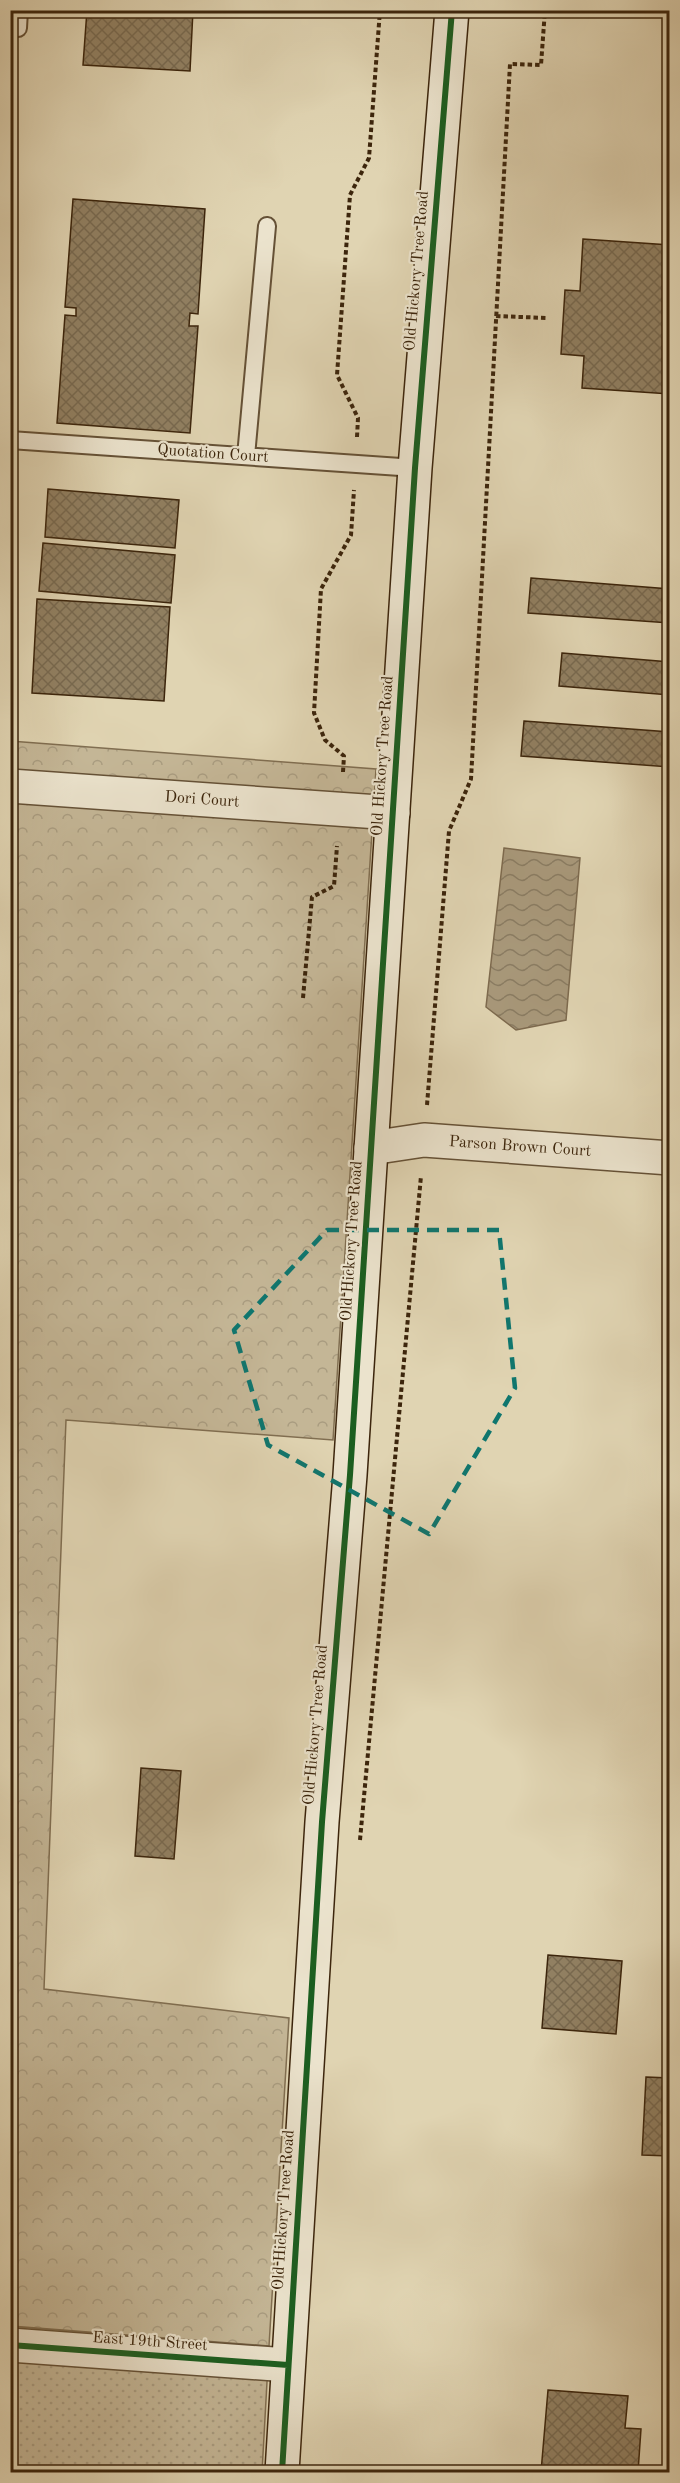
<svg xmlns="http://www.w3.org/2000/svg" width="680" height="2483" font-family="'Old Standard TT',serif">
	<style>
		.green { fill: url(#green-dots); stroke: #806e51; stroke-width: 1.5 }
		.forest { fill: url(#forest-crowns); stroke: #806e51; stroke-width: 1.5 }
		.water { fill: url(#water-waves); stroke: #7d6a4e; stroke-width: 1.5 }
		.building { fill: url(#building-cross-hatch); stroke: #3c250c; stroke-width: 1.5 }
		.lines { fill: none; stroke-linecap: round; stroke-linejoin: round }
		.lane-casing { stroke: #655136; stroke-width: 20 }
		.street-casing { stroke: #655136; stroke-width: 36 }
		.secondary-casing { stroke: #3c250c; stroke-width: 36 }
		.path { stroke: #3c250c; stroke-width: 4; stroke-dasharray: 4.5 3; stroke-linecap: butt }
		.lane { stroke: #ebe3cd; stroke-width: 16 }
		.street { stroke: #ebe3cd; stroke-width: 33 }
		.secondary { stroke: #ebe3cd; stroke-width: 33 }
		.cycleway-casing { stroke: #ebe3cd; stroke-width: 10 }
		.cycleway { stroke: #1b5e20; stroke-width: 6 }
		.marked { fill: none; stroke: #0f766e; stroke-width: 4.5; stroke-dasharray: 12 8; stroke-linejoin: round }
		.labels { text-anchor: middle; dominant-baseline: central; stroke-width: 4.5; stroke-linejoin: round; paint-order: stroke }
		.street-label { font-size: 16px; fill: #3c250c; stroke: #ebe3cd }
	</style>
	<defs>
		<pattern id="green-dots" width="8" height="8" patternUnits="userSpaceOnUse" patternTransform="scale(1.5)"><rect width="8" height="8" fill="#c4b696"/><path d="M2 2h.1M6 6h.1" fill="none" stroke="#a99c80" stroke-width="1.8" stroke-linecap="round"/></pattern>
		<pattern id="forest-crowns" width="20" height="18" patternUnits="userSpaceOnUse" patternTransform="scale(1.5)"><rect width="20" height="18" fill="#c4b696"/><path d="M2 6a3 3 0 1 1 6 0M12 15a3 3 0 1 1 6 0" fill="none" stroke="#a99c80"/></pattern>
		<pattern id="water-waves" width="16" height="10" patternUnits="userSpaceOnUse" patternTransform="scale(1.5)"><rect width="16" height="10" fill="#a8987a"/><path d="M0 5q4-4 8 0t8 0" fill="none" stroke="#8a7c62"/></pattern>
		<pattern id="building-cross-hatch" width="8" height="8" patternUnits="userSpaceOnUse" patternTransform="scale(1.5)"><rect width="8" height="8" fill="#918062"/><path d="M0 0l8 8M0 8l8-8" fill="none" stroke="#78694f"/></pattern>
	</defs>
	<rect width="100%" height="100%" fill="#e0d4b2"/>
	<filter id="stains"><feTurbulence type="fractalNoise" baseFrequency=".00333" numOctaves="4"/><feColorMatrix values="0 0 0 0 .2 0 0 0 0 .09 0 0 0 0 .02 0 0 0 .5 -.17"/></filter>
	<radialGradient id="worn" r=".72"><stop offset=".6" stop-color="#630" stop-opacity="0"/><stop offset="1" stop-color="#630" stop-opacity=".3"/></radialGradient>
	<!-- green -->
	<path class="green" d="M10 2326 269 2346 262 2472H11Z"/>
	<!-- forest -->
	<path class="forest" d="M10 741 376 769 333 1440 66 1420 44 1989 289 2018 269 2346 11 2326Z"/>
	<!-- water -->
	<path class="water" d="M504 848 580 858 566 1020 516 1030 486 1007Z"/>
	<!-- building -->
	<path class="building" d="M87 10H193L190 71 83 65Z
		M73 199 205 209 198 314 190 313 189 326H198L190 433 57 423 65 315 76 316V308L65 307Z
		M583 239 670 245V394L582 388 584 356 561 354 565 290 580 291Z
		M48 489 179 500 175 548 45 537Z
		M43 543 175 555 171 603 39 591Z
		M531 578 670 589V623L528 613Z
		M37 599 170 607 164 701 32 693Z
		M562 653 670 662V695L559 686Z
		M524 721 670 732V767L521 756Z
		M141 1768 181 1771 174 1859 135 1856Z
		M548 1955 622 1961 616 2034 542 2028Z
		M646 2077 670 2078V2156L642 2155Z
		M548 2390 628 2396 625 2428 641 2429 638 2472H541Z"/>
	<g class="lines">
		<!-- lane casing -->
		<g class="lane-casing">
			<path id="lane" d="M18 28 19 10
				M10 440 415 468
				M246 456 267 226"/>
		</g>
		<!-- street casing -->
		<g class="street-casing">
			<path id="street" d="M10 786 393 813
				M371 1148 424 1140 670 1158
				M10 2345 288 2365"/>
		</g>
		<!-- secondary casing -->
		<g class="secondary-casing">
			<path id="secondary" d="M282 2472 322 1822 350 1475 415 468 452 10"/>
		</g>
		<!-- path -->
		<path class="path" d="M496 316 547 318
			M357 437 358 418 337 375 350 195 369 158 380 10
			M343 772 344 756 325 740 314 713 321 589 351 535 354 490
			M303 998 312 897 334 886 337 846
			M427 1105 449 831 471 779 510 64 541 65 545 10
			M360 1840 421 1176"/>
		<!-- lane -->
		<use href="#lane" class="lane"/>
		<!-- street -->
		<use href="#street" class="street"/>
		<!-- secondary -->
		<use href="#secondary" class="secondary"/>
		<!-- cycleway casing -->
		<g class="cycleway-casing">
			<path id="cycleway" d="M10 2345 288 2365
				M282 2472 322 1822 350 1475 415 468 452 10"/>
		</g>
		<!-- cycleway -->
		<use href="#cycleway" class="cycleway"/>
	</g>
	<!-- marked area -->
	<path class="marked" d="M327 1230H499L515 1388 429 1534 268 1445 234 1330Z"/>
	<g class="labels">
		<!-- street labels -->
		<g class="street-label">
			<text transform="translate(417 271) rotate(-85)">Old Hickory Tree Road</text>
			<text transform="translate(213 454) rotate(4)">Quotation Court</text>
			<text transform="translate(383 756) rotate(-86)">Old Hickory Tree Road</text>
			<text transform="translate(202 800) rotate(4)">Dori Court</text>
			<text transform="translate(520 1147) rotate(4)">Parson Brown Court</text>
			<text transform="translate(352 1241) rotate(-86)">Old Hickory Tree Road</text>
			<text transform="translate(316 1725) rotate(-85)">Old Hickory Tree Road</text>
			<text transform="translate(284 2210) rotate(-86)">Old Hickory Tree Road</text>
			<text transform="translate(150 2342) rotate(4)">East 19th Street</text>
		</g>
	</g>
	<!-- margin -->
	<rect width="680" height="2483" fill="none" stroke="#e0d4b2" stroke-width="36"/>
	<rect x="12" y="12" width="656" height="2459" fill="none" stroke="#3c250c" stroke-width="3"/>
	<rect x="18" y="18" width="644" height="2447" fill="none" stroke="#3c250c" stroke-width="1.5"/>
	<rect width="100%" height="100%" filter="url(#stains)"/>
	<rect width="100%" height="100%" fill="url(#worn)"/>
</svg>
